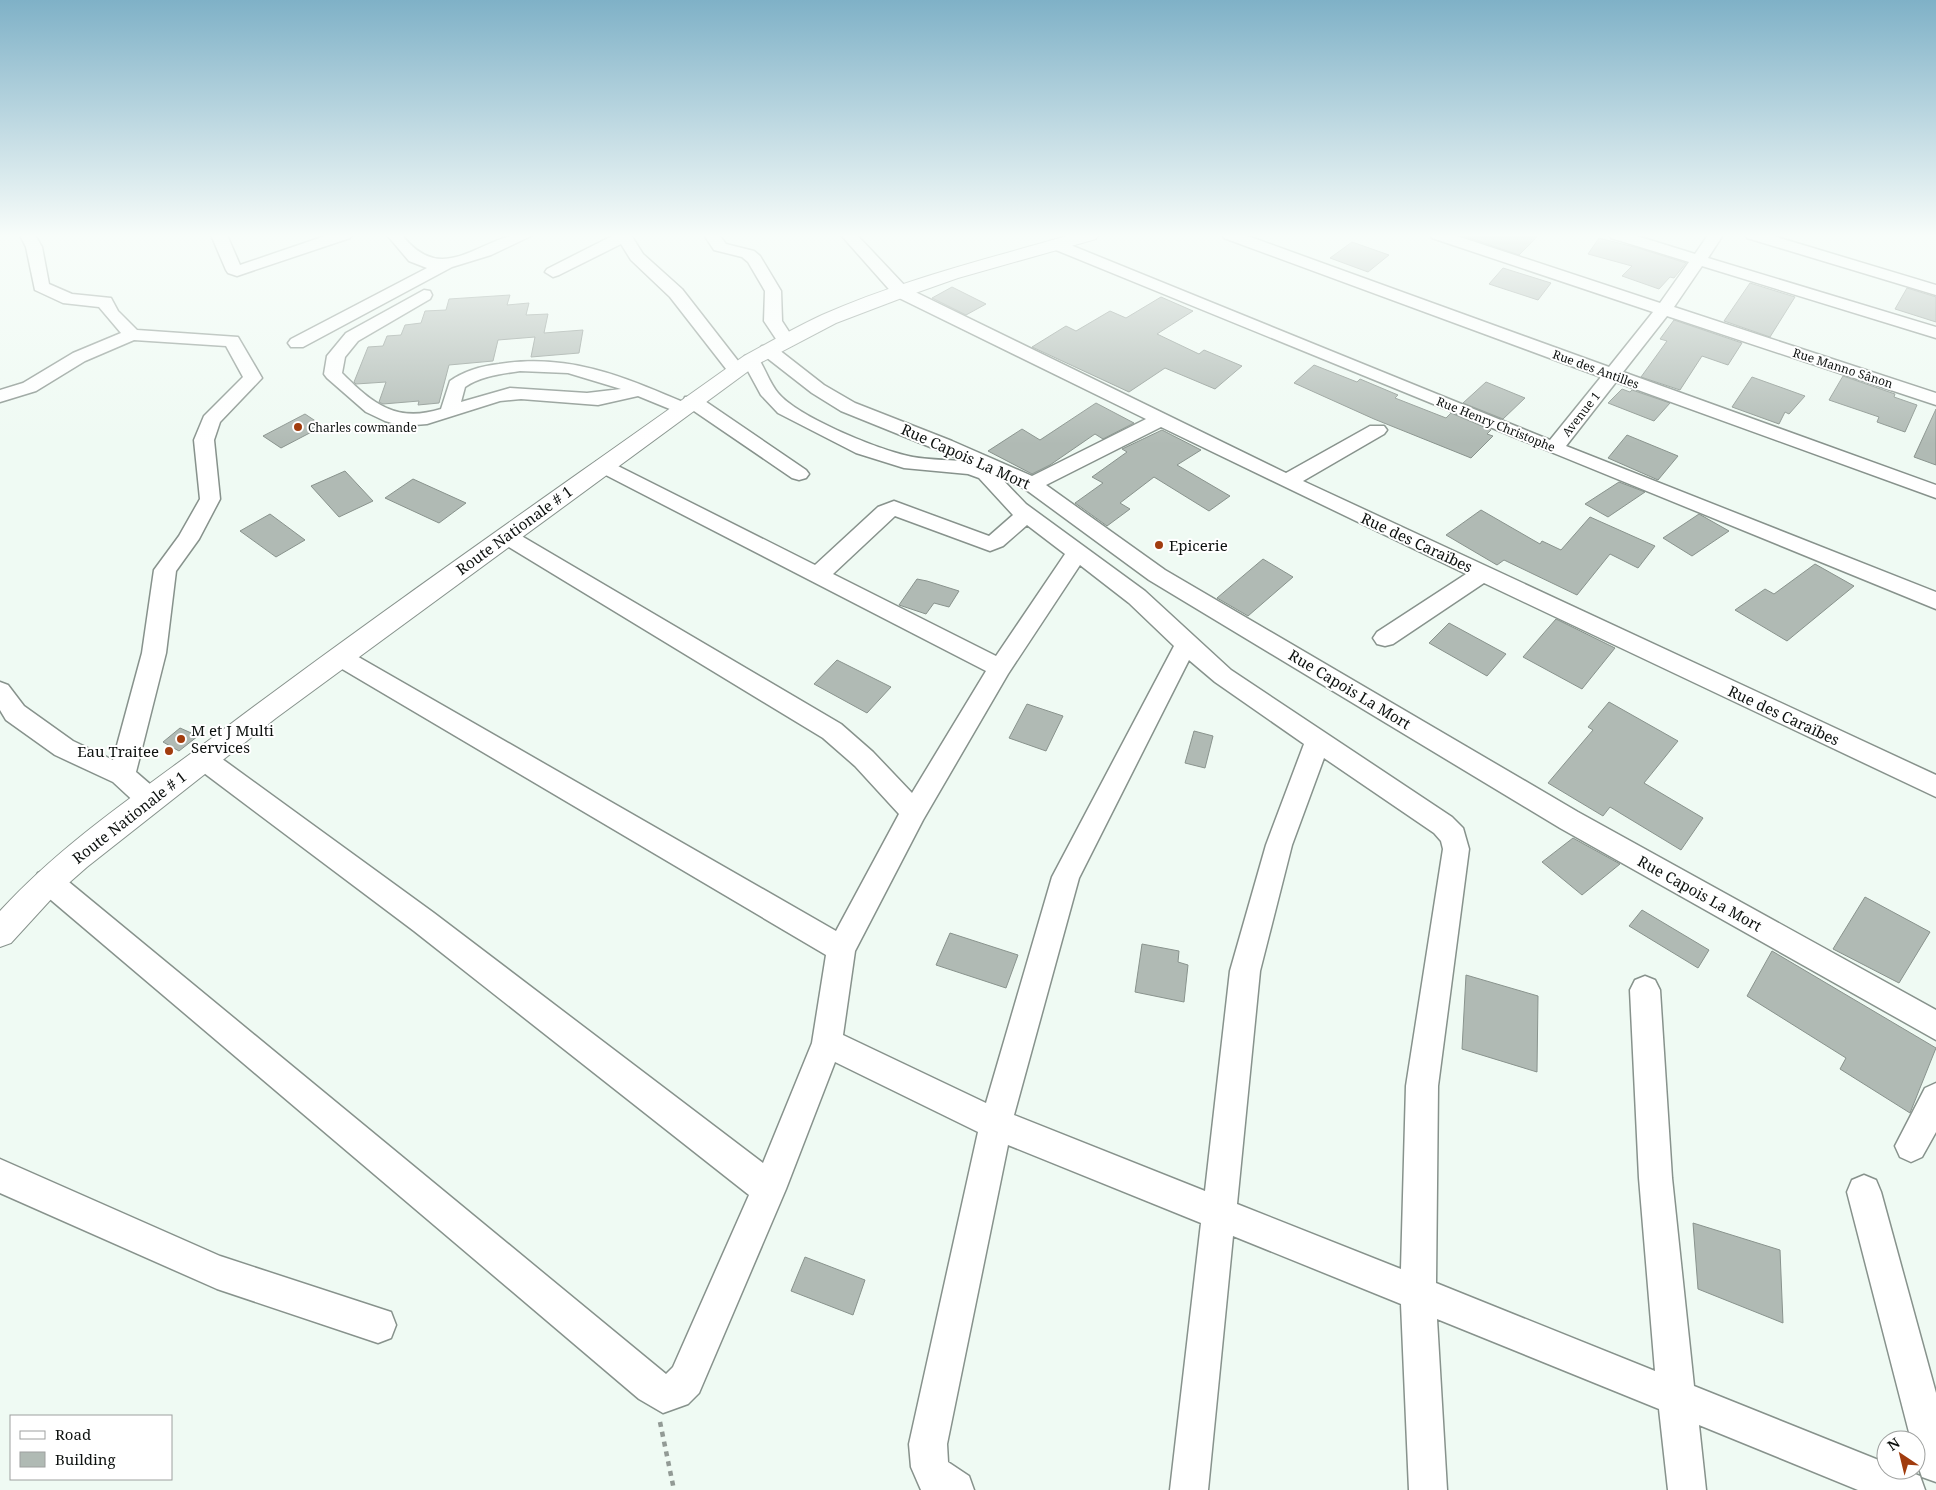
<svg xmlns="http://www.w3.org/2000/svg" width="1936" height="1490" font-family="'Noto Serif',serif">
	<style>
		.building { fill: #b0bab4; stroke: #89938d }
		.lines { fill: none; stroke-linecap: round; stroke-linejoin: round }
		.minor-casing { stroke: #87928c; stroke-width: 3 }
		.major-casing { stroke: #87928c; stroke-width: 2 }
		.path { stroke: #929a95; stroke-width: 4.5; stroke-dasharray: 5 5; stroke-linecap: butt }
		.minor { fill: #fff; fill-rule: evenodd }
		.major { fill: #fff; fill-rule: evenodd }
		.poi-dot { fill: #a13c0e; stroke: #fff; stroke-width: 2 }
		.labels { text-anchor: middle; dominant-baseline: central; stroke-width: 4; stroke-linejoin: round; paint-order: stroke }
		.far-street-label { font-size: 12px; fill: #0d110f; stroke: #fff }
		.far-poi-label { font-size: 12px; fill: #0d110f; stroke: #fff; text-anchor: start }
		.street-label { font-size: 15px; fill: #0d110f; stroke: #fff }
		.poi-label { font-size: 15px; fill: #0d110f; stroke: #fff; text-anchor: start }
	</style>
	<rect width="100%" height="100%" fill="#effaf3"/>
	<!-- building -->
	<path class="building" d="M1461 235H1539L1519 255Z
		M1599 238 1638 248 1686 263 1674 278 1670 277 1659 289 1622 276 1632 266 1588 254Z
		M1352 242 1389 255 1368 272 1330 258Z
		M1503 268 1551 283 1538 300 1489 284Z
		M1750 283 1795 297 1770 337 1724 321Z
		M952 287 986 304 966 315 932 298Z
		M1907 288 1936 297V322L1895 309Z
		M510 295 507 305 529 303 526 315 548 314 544 333 583 330 579 353 531 357 535 337 498 340 493 361 449 365 439 403 418 405 419 401 383 404 379 402 386 382 356 384 354 382 368 347 383 346 387 336 401 335 405 325 421 323 425 311 446 310 449 299Z
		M1161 297 1193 311 1157 334 1199 354 1204 350 1242 366 1215 389 1165 368 1129 392 1032 347 1066 326 1076 331 1110 311 1126 318Z
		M1674 320 1742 343 1728 365 1702 356 1680 390 1641 377 1667 341 1660 339Z
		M1314 365 1357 382 1360 379 1398 395 1395 398 1446 418 1451 413 1491 430 1487 434 1493 436 1471 458 1374 419 1294 383Z
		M1843 376 1895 394 1894 397 1917 405 1905 432 1877 422 1879 417 1829 400Z
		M1752 377 1805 396 1789 414 1785 412 1779 424 1732 407Z
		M1486 382 1525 398 1503 419 1463 403Z
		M1622 389 1630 392 1632 390 1670 403 1654 421 1608 403Z
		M1096 403 1134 423 1103 439 1095 434 1050 465 1032 474 988 451 1022 429 1040 440Z
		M1936 409V465L1914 457Z
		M305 414 323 426 281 448 263 436Z
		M1162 430 1201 450 1177 465 1230 496 1209 511 1154 477 1120 503 1130 509 1107 526 1075 503 1103 483 1092 477 1127 452 1122 449Z
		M1627 435 1678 456 1658 480 1608 458Z
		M345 471 373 501 339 517 311 486Z
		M413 479 466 503 439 523 385 498Z
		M1619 482 1645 492 1608 517 1585 504Z
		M1481 510 1540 544 1542 541 1561 550 1590 517 1655 546 1638 568 1610 554 1577 595 1504 560 1497 565 1446 535Z
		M270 514 305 540 276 557 240 531Z
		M1699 514 1729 531 1692 556 1663 538Z
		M1263 559 1293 577 1248 616 1217 598Z
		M1815 564 1854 586 1787 641 1735 610 1765 589 1774 594Z
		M917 579 927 581 959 591 949 607 934 603 926 614 899 605Z
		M1556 619 1615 648 1582 689 1523 657Z
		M1449 623 1506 654 1487 676 1429 643Z
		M837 660 891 687 867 713 814 684Z
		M1609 702 1678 741 1644 783 1703 818 1681 850 1610 807 1603 816 1548 783 1593 730 1588 727Z
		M1027 704 1063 716 1046 751 1009 738Z
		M180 728 198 736 179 751 163 742Z
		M1194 731 1213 736 1205 768 1185 763Z
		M1573 838 1620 864 1582 895 1542 862Z
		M1865 897 1930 932 1899 983 1833 949Z
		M1642 910 1709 950 1698 968 1629 926Z
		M950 933 1018 955 1006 988 936 965Z
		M1142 944 1179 951 1178 962 1188 965 1184 1002 1135 992Z
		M1772 951 1936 1048 1910 1113 1840 1069 1846 1058 1747 996Z
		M1466 975 1538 996 1537 1072 1462 1049Z
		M1693 1223 1780 1250 1783 1323 1698 1289Z
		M805 1257 865 1280 853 1315 791 1291Z"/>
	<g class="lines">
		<!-- minor casing -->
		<g class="minor-casing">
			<path id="minor" d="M20 235H35L42 247 49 284 72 294 111 298 118 311 137 330 238 337 262 378 220 422 214 440 220 499 199 539 176 571 166 653 136 772 158 791 162 799 158 807 149 810 140 807 113 782 55 755 6 720 0 710V682L8 685 24 706 73 741 113 760 142 653 154 570 179 536 200 499 194 440 204 416 243 377 226 346 134 340 85 361 36 391 0 402V390L23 383 73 353 121 333 99 307 63 303 35 290 26 247Z
				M211 235H227L240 265 328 235H352L350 238 237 276 228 273 226 270Z
				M387 235H402C438 281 468 249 510 236 517 234 526 235 533 235L491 255 452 267 303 347H291L288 343 291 339 427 268 409 261Z
				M614 235H631L643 254 682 289 742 366 745 370 742 374H730L670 297 631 260 621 244 559 275 553 277 545 272 547 269Z
				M704 235H719L726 244 754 251 760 256 781 291 782 321 795 341 792 345H780L764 321 765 291 748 262 742 257 714 250Z
				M841 235H857L907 288 1286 473 1370 426H1384L1387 430 1384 434 1303 481 1936 775V797L1484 583 1393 644 1385 646 1377 644 1373 638 1377 632 1466 574 1161 427 1046 485 1165 570 1578 812 1936 1010V1040L1560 828 1149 580 1025 489 1001 478 1026 504 1145 591 1231 670 1452 817 1463 828 1469 849 1438 1086 1436 1283 1655 1371 1639 1178 1630 990 1635 980 1645 976 1655 980 1660 990 1672 1178 1694 1386 1886 1463V1470H1905L1920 1476 1925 1490H1858L1699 1425 1706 1490H1668L1659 1409 1437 1319 1447 1490H1409L1401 1304 1233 1236 1208 1490H1170L1201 1223 1008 1145 947 1444 948 1462 969 1476 974 1490H921L911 1467 909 1444 978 1132 835 1062 786 1189 699 1393 688 1404 663 1413 639 1399 38 889 34 881 38 873 48 869 58 873 666 1374 673 1367 749 1195 414 931 196 767 192 760 196 753 205 750 214 753 434 913 763 1163 812 1043 826 955 332 663 328 657 332 651 340 648 348 651 836 931 899 814 855 766 823 738 499 541 495 536 499 531 506 529 513 531 841 724 873 752 912 793 986 671 596 470 593 466 596 462 603 460 610 462 815 565 878 507 894 501 989 536 1013 515 979 478 968 474 904 468 856 453 778 413 761 395 742 360 745 356H757C765 368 769 382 778 393 798 417 873 447 904 455 923 460 945 460 965 461L841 411 812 393 762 354 759 350 762 346H774L824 385 855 403 952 441 1032 476 1146 419 895 296ZM895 516 990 551 1003 546 1027 525 1065 554 996 656 833 574ZM1080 565 1129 603 1174 646 1052 877 986 1103 843 1035 855 951 923 820 1008 674ZM1189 660 1215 682 1304 744 1266 845 1230 971 1205 1191 1014 1115 1079 878ZM1324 758 1434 833 1441 841 1443 849 1406 1086 1401 1269 1237 1204 1260 971 1292 845Z
				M1222 235H1245L1609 367 1653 312 1432 238 1430 235H1454L1660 303 1689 262 1611 238 1609 235H1634L1695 254 1708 235H1723L1708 258 1936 327V338L1702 266 1674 307 1936 393V405L1667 316 1623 372 1936 485V498L1616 382 1566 446 1936 592V609L1051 248 1049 245 1057 240 1063 242 1550 440 1601 377 1224 238Z
				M1745 235H1770L1936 285V295L1747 238Z
				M424 290 430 291 432 295 430 299 358 341 345 357 342 373C373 404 396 423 441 409L450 381C464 371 482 366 499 364 568 353 622 376 683 402L685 397H699L806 470 809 474 806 478 799 480 792 478 691 409 689 412 682 414 638 396 598 405 521 399 500 401 427 424 402 426 385 421 366 412 327 378 324 374 327 356 346 333ZM520 371 568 373 621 389 587 393 510 388 461 402 465 387C481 376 501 374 520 371Z
				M1936 1083V1132L1922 1157 1911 1162 1900 1157 1895 1146 1925 1088Z
				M0 1159 220 1256 391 1312 396 1325 391 1338 378 1343 217 1289 0 1193Z
				M1864 1175 1876 1180 1881 1192 1936 1393V1482L1922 1477 1916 1460V1440H1911L1847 1192 1852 1180Z"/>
		</g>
		<!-- major casing -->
		<g class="major-casing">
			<path id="major" d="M1070 235H1098L1096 239 958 278 907 296 836 323 758 364 276 718 87 867 54 896 11 943 0 947V911C66 839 150 785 228 726 397 599 572 479 744 356 770 342 796 327 822 315 901 280 987 259 1070 235Z"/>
		</g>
		<!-- path -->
		<path class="path" d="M660 1422 674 1490"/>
		<!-- minor -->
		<use href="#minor" class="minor"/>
		<!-- major -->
		<use href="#major" class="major"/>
	</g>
	<!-- sky -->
	<linearGradient id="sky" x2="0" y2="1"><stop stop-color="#7fb1c7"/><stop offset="0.53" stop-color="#f8fdfa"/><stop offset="1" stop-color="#f8fdfa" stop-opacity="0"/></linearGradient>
	<rect width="1936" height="444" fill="url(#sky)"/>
	<!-- markers -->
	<g class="poi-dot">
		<circle cx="298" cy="427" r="5"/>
		<circle cx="1159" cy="545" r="5"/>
		<circle cx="181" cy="739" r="5"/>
		<circle cx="169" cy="751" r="5"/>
	</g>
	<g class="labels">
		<!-- far-street labels -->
		<g class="far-street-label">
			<text transform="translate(1843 368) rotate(18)">Rue Manno Sânon</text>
			<text transform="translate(1596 369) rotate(20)">Rue des Antilles</text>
			<text transform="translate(1581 414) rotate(-52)">Avenue 1</text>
			<text transform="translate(1496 424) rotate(22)">Rue Henry Christophe</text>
		</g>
		<!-- far-poi labels -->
		<g class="far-poi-label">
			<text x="308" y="427">Charles cowmande</text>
		</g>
		<!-- street labels -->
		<g class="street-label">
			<text transform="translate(966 456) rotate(24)">Rue Capois La Mort</text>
			<text transform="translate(514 530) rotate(-36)">Route Nationale # 1</text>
			<text transform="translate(1417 542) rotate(25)">Rue des Caraïbes</text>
			<text transform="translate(1350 689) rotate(31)">Rue Capois La Mort</text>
			<text transform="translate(1784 715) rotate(25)">Rue des Caraïbes</text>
			<text transform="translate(129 817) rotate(-38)">Route Nationale # 1</text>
			<text transform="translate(1700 893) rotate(29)">Rue Capois La Mort</text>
		</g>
		<!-- poi labels -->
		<g class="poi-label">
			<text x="1169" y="545">Epicerie</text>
			<text x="191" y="730">M et J Multi<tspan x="191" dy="17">Services</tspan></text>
			<text x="159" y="751" text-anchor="end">Eau Traitee</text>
		</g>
	</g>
	<!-- legend -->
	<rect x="10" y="1415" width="162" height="65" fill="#ffffff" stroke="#9ea09f"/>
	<rect x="20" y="1431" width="25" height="8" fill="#ffffff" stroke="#9ea09f"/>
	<text x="55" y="1440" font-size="15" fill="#0d110f">Road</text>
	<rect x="20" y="1452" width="25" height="15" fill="#b0bab4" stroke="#9ea09f"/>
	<text x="55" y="1465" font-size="15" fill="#0d110f">Building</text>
	<!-- north arrow -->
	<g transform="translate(1901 1455) rotate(325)"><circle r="24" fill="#ffffff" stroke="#9ea09f"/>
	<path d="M0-4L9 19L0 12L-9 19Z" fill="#a13c0e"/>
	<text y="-8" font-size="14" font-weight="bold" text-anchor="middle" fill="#0d110f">N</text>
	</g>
</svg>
